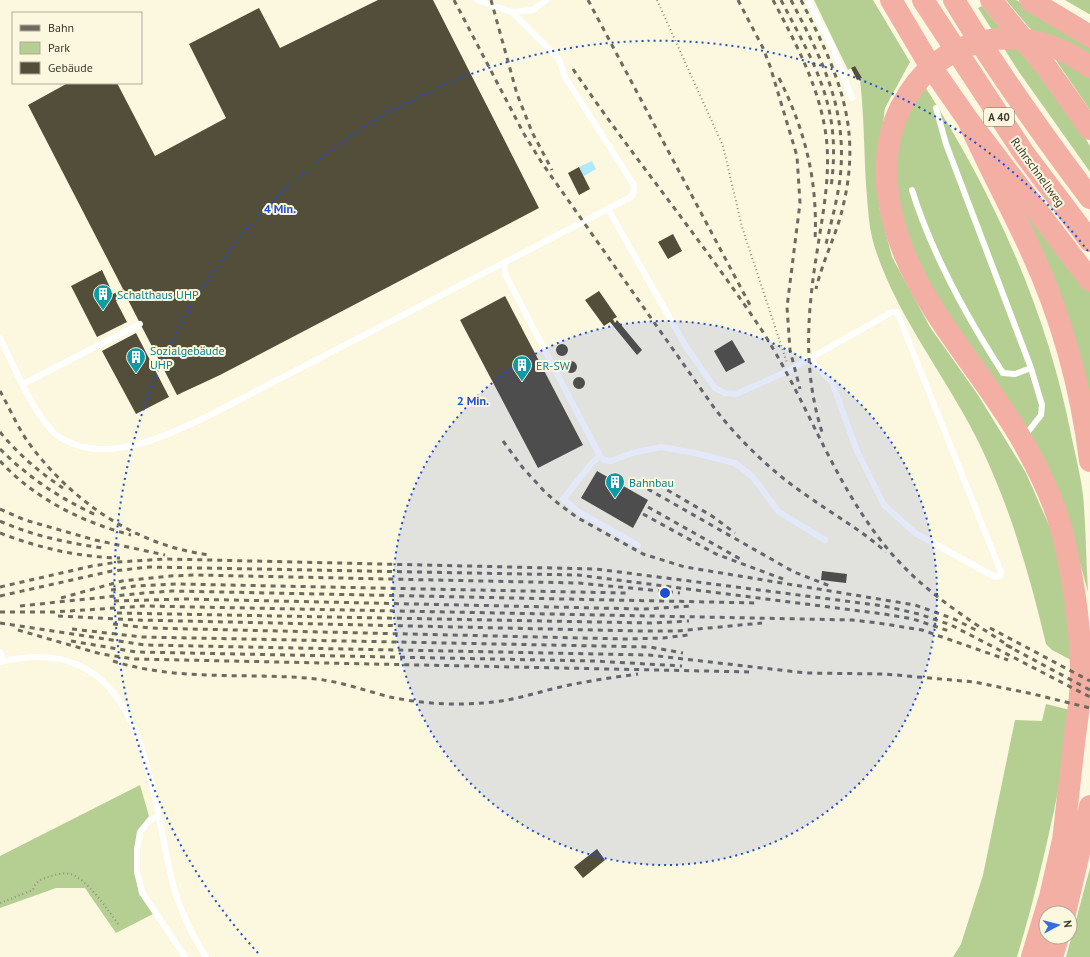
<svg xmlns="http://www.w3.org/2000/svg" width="1090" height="957" font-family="'PT Sans',sans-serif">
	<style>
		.green { fill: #b5cf92 }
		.water { fill: #b0e9fe }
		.building { fill: #524e3a }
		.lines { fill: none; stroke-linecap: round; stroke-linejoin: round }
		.path { stroke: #938f80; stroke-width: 2; stroke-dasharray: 1 3; stroke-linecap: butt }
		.service { stroke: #fff; stroke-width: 6 }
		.motorway { stroke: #f4afa5; stroke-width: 22 }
		.rail { stroke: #6d6a5e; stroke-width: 3; stroke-dasharray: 5 5; stroke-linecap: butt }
		.ring { fill: none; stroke: #1d4ed8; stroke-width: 2; stroke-dasharray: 2 4 }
		.labels { text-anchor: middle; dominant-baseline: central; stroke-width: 4; stroke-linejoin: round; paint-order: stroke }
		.shield { fill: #fcf7df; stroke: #767365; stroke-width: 1 }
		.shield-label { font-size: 11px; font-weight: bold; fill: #3c3a31 }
		.street-label { font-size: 12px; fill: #3c3a31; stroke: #fcf7df }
		.culture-label { font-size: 12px; fill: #0d838f; stroke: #fcf7df; text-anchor: start }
		.centre { fill: #1d4ed8; stroke: #fcf7df; stroke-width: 2 }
		.ring-label { font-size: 12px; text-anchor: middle; font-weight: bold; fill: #1d4ed8; stroke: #fcf7df; stroke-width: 4; stroke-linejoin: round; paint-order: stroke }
	</style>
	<rect width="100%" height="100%" fill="#fcf7df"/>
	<!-- green -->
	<path class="green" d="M814 0H873L910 62 885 108 877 169 879 206 892 257 930 327 978 395 1026 473 1052 532 1069 598 1073 661 1052 650 1046 644C1027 564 1004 485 963 413 932 358 893 306 874 245 868 225 868 205 866 185 864 150 864 114 860 79L862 78 855 66 848 70Z
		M1006 0H1016L1090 41V110L1053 56Z
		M1065 0H1090V14H1089Z
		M982 6 1054 93 1078 126 1090 146V172L1019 72 978 8Z
		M924 85C994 195 1047 310 1072 439 1076 458 1081 477 1083 495 1086 527 1086 560 1088 592L1063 502 933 294 907 244 896 202 895 161 906 114Z
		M1019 200 1090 291V411Z
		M1046 704 1070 710 1071 726C1056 804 1040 881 1017 957H953L961 944 983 875 1015 720 1042 721Z
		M140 785 149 816 138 831 135 872 139 894 153 914 116 933 85 888H56L0 908V856Z
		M1090 868V957H1066Z"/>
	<!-- water -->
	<path class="water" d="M592 161 596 169 584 176 579 167Z"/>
	<!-- building -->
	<path class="building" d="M378 0H433L539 208 220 375 177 395 126 296 116 301 127 322 97 337 71 286 102 270 113 294 123 289 28 105 68 83H117L155 156 226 118 189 44 259 8 280 48Z
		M855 66 862 78 857 80 851 68Z
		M579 167 590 189 579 195 568 173Z
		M673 234 682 251 668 259 658 242Z
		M599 291 617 317 613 319 615 323 617 320 642 350 637 355 610 322 604 326 585 300Z
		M505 296 583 445 538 468 460 320Z
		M136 333 169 397 136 414 102 351Z
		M732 340 745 362 726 372 714 351Z
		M556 350a6 6 0 1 1 12 0a6 6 0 1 1-12 0Z
		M565 367a6 6 0 1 1 12 0a6 6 0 1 1-12 0Z
		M573 383a6 6 0 1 1 12 0a6 6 0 1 1-12 0Z
		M597 471 648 500 633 528 581 498Z
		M822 571 847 574 846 583 821 580Z
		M597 849 605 860 583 878 574 867Z"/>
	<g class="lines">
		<!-- path -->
		<path class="path" d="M657 0 723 146 742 227 787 363
			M0 903 33 890C35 882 41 879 48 877 55 875 63 872 70 874 87 878 108 911 119 925"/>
		<!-- service -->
		<path class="service" d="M808 0 832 46 852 98
			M512 12 533 10 546 0
			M936 108 946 144 1031 368
			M912 190C932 254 966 316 1003 373L1015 374 1031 368 1042 405 1041 415 1024 437
			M608 209 685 345 715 388 725 393 736 394 786 372 892 312H897L1001 572 1000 576 995 577 915 533 884 505 857 451 832 382 808 358
			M505 262V274L600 456 604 460 611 461 632 453 661 447 695 453 735 463 752 476 779 512 825 540
			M0 338C16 370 30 407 54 433 58 437 63 439 67 441 111 464 173 433 212 414L629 198 633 195 634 185 565 77 559 59 512 12 477 0
			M23 384 140 324
			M600 456 592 463 563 499 579 512 638 545
			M0 652 3 661
			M0 662C147 626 149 792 174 888 181 913 193 936 206 957
			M159 816 149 821 140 832 137 849V872L142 892 185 957"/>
		<!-- motorway -->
		<path class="motorway" d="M891 0 929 64 968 120 1090 280
			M923 0 1023 152 1090 241
			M954 0C995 69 1042 134 1090 198
			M991 0 1047 68 1090 129
			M1030 0 1090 36
			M968 120C986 161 1007 200 1026 240 1059 309 1081 386 1090 461
			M1063 841C1067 806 1071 770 1075 735 1078 715 1081 695 1081 675 1081 629 1074 583 1064 539 1056 505 1040 472 1023 442 975 357 896 287 887 185 885 157 888 132 901 107 918 74 944 51 980 42 1020 32 1058 44 1090 67
			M1065 913 1090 806
			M1032 957 1050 897 1066 827
			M1052 957 1058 937"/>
		<!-- rail -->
		<path class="rail" d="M454 0 524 134 542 163 715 409C740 441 772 472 806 495 834 515 860 529 886 552
			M491 0 517 94 532 132 552 170
			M588 0 750 305
			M738 0 763 48 770 66 797 156 800 203 787 307 790 350 800 389
			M773 0C795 42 817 82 825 129 832 170 823 212 817 252 807 314 803 372 822 432
			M781 0C816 67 842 108 831 187
			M791 0C822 60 848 108 840 179 837 201 831 223 826 244
			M801 0C836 69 862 123 844 202 838 232 823 259 816 289
			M573 69C632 156 700 238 759 326 810 403 837 498 903 566 934 598 975 624 1012 648
			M779 78C805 130 818 181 815 240
			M0 391C9 407 17 426 28 442 71 501 136 546 210 555
			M0 432C18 454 39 472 63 488
			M503 441 523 468 545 492 560 505 578 518 643 554 685 567 915 605 954 619 978 631
			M0 449C28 477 59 498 96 515
			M0 461C35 499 82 522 131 535
			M650 480 712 516 735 533
			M639 484 794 572 830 586
			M648 507 742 560
			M0 509 25 520 95 540 165 555
			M643 514 716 554 783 579
			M0 521C33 536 68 543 103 548
			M0 533C39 548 78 557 120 558
			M0 587 92 566 118 562 166 559 596 569 884 606 919 614 951 625 1090 697
			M111 590 135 586 177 584 626 593
			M0 596 112 571 150 567 578 575 884 614 913 619 952 632
			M61 598 122 581 170 576 196 575 579 583 680 593
			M114 601 185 599 644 609 693 606
			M20 606 144 593 172 591 759 603
			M0 612H54L145 606 853 620 878 623 922 630 1008 660
			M117 613 651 623 689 621
			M58 616 137 620 640 631H677L762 623
			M0 623 145 645 649 655 806 673 885 674 974 682 1033 694 1090 708
			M113 624 149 628 625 639 663 638 688 635
			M990 628 1090 681
			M72 629 142 637 650 647 683 653
			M18 630 101 654 135 659 752 672
			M71 641 136 652 594 661 682 666
			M1006 645 1090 690
			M113 661C179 682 249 672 317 679 342 682 366 691 390 697 423 704 459 706 493 702 513 700 532 694 552 689 580 682 609 678 638 674"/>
	</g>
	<!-- distance rings -->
	<circle cx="665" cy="593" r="272" fill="#1d4ed8" fill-opacity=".12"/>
	<g class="ring">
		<circle cx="665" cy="593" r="272"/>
		<path d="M258 953A544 544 0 1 1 1088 251"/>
	</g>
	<!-- icons -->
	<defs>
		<g id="building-pin" transform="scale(1)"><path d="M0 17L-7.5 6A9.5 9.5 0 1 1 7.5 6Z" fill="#0f9aa8" stroke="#fcf7df"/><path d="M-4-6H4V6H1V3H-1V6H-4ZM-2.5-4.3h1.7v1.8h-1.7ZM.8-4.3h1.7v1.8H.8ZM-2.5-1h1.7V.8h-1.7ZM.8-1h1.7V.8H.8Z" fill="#fff"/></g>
	</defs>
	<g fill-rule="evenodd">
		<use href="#building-pin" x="103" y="294"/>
		<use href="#building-pin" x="136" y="357"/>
		<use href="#building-pin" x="522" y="365"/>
		<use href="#building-pin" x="615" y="482"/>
	</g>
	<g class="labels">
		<!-- shield labels -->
		<rect class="shield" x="984" y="108" width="30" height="18" rx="3"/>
		<g class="shield-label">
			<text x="999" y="117">A 40</text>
		</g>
		<!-- street labels -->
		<g class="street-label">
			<text transform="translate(1038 172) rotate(54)">Ruhrschnellweg</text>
		</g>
		<!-- culture labels -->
		<g class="culture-label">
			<text x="117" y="294">Schalthaus UHP</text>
			<text x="150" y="350">Sozialgebäude<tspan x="150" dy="14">UHP</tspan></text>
			<text x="536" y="365">ER-SW</text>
			<text x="629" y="482">Bahnbau</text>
		</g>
	</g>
	<circle cx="665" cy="593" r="6" class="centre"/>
	<g class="ring-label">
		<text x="280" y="213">4 Min.</text>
		<text x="473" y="405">2 Min.</text>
	</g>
	<!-- legend -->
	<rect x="12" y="12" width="130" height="72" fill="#fcf7df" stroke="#afab99"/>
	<rect x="20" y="25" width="20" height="6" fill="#6d6a5e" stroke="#afab99"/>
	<text x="48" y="32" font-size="12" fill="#3c3a31">Bahn</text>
	<rect x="20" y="42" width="20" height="12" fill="#b5cf92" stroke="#afab99"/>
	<text x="48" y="52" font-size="12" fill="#3c3a31">Park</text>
	<rect x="20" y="62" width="20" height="12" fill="#524e3a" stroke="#afab99"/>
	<text x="48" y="72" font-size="12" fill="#3c3a31">Gebäude</text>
	<!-- north arrow -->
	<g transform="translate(1058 925) rotate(83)"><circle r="19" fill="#fcf7df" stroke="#afab99"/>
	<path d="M0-3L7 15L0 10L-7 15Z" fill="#366ddc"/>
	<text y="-6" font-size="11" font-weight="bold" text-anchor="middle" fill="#3c3a31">N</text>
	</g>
</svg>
